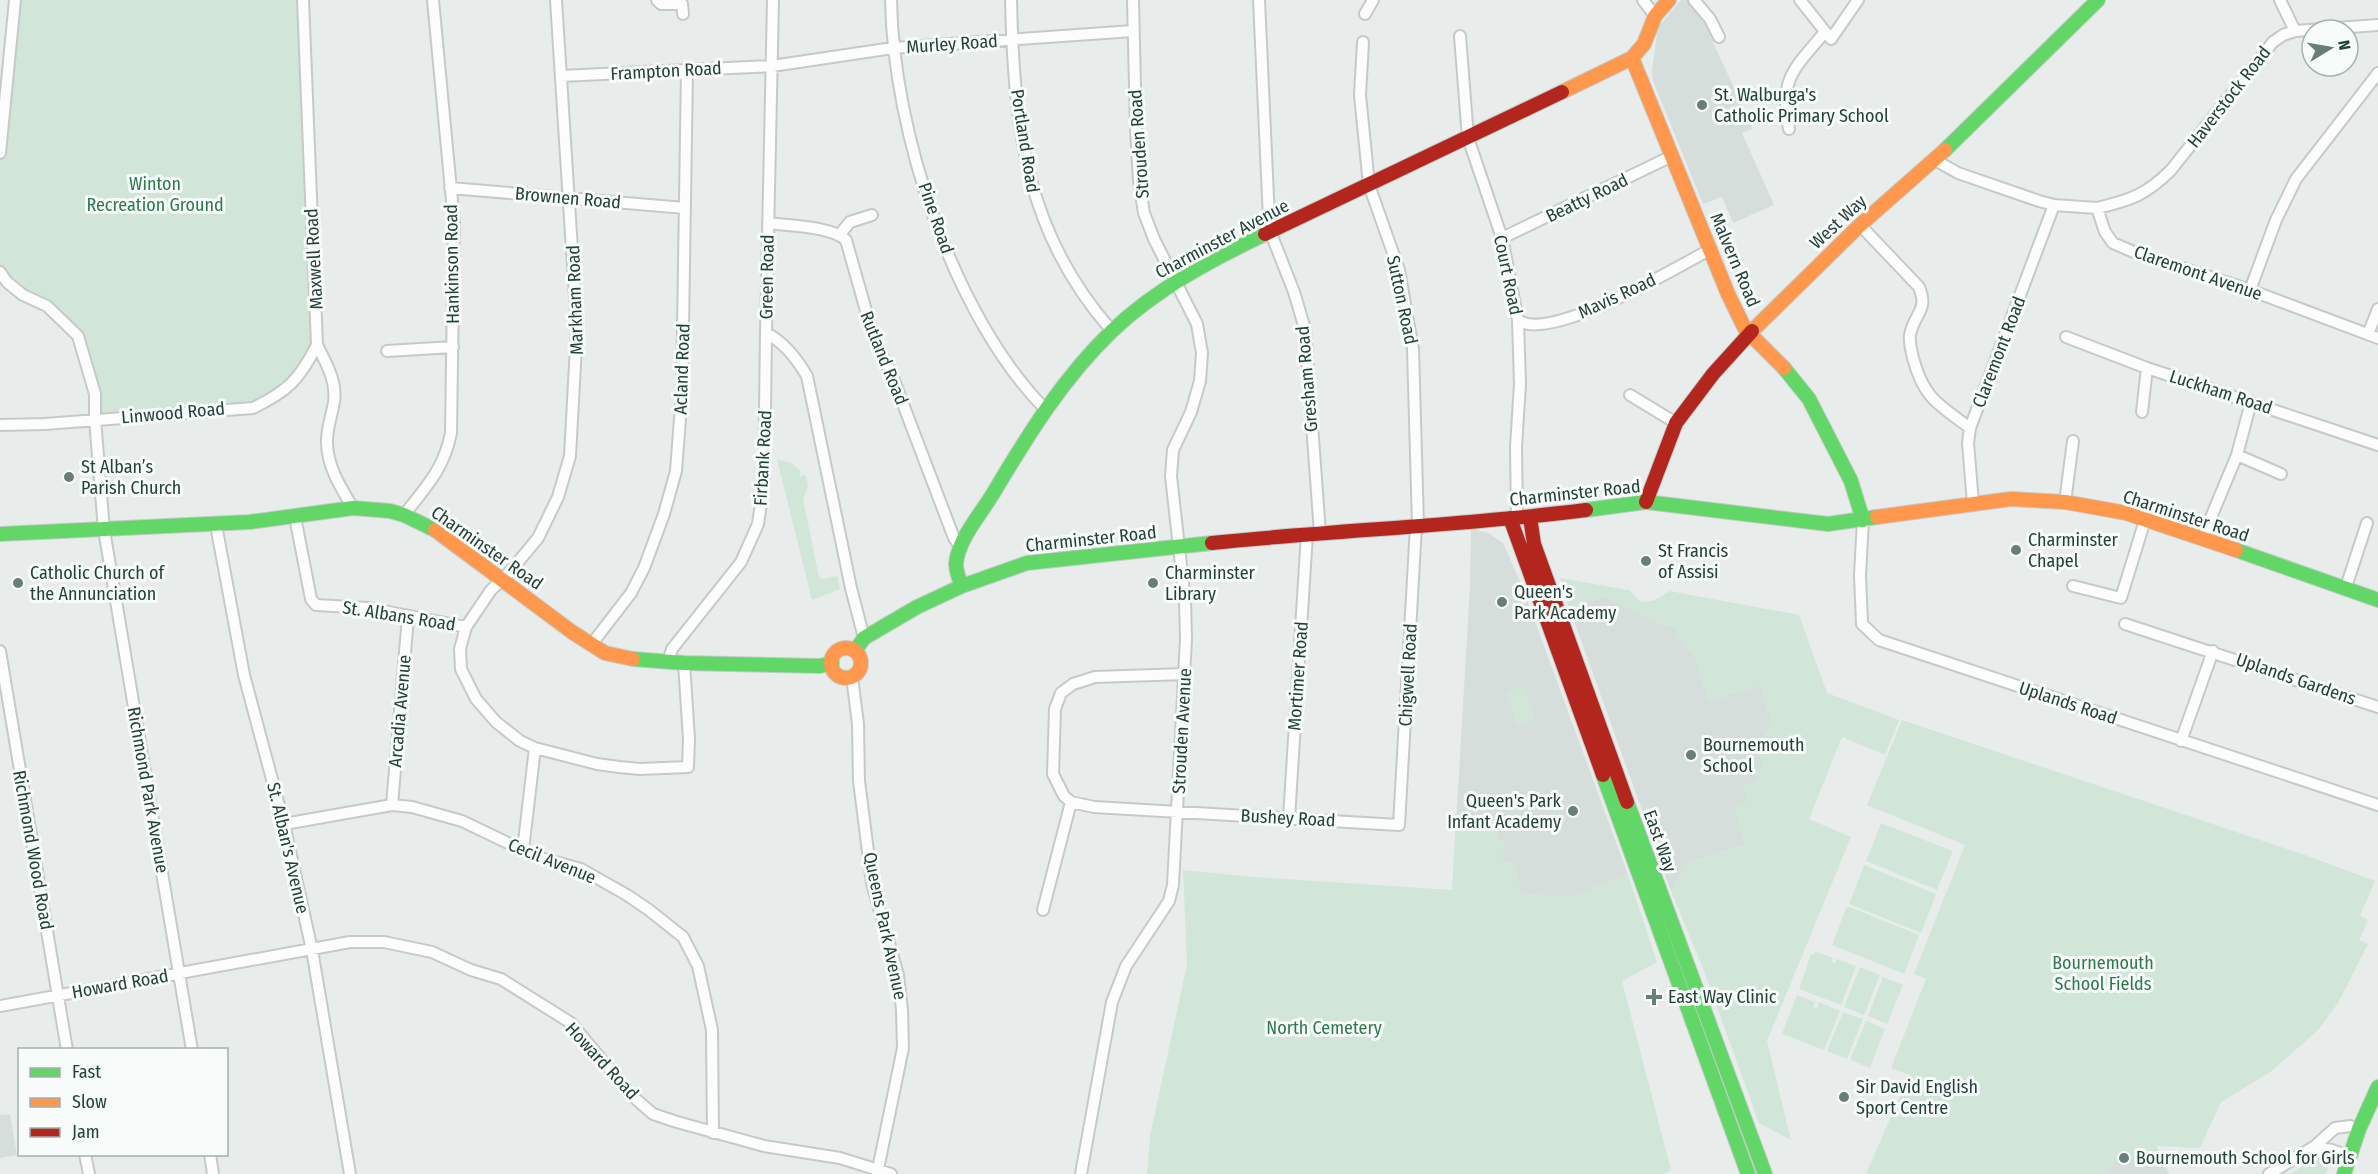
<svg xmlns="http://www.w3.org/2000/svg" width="2378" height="1174" font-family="'Fira Sans Condensed',sans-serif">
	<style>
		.built { fill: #d6dedb }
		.green { fill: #d1e6d8 }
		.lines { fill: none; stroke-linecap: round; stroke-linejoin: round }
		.street-casing { stroke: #c5cac8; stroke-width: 14 }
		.fast-casing { stroke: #c3cbc8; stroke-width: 16 }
		.slow-casing { stroke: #c3cbc8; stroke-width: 16 }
		.jam-casing { stroke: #c3cbc8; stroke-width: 16 }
		.street { stroke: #fcfcfc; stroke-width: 10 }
		.fast { stroke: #63d668; stroke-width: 14 }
		.slow { stroke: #ff974d; stroke-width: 14 }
		.jam { stroke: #b3261e; stroke-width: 14 }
		.poi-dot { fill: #697e78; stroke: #f7fbf9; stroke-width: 2 }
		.labels { text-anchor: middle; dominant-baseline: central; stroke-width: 6; stroke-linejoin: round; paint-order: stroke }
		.street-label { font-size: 18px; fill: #24423a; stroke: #f7fbf9 }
		.poi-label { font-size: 18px; fill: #24423a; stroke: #f7fbf9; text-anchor: start }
		.park-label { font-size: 18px; fill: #2d7a4b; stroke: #f7fbf9 }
	</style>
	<rect width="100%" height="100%" fill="#e8edeb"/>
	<!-- built -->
	<path class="built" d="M1681 0H1688L1702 18 1753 129 1742 133 1774 205 1733 223 1722 197 1703 204 1653 81 1652 70 1658 27Z
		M1471 528 1488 533 1503 543 1522 586 1628 875 1572 897 1452 891 1470 586Z
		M1606 597 1650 619 1675 628 1687 649 1695 657 1709 701 1760 685 1773 726 1764 737 1763 768 1748 802 1745 845 1688 862 1671 891 1569 607Z
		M10 1114 17 1155 0 1158V1115Z
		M2156 1146 2169 1174H2105L2121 1151Z"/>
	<!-- green -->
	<path class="green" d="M15 0H303L318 350 305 369 253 408 95 419 78 336 0 272V153Z
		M777 459 791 463 801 471 799 478 804 474 806 476 808 486 803 499 819 577 823 579 837 576 840 589 812 600Z
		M1560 578 1629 590 1641 602 1652 601 1670 591 1799 615 1827 693 1899 720 1885 755 1842 737 1809 819 1851 837 1767 1041 1791 1140 1759 1123 1704 971 1671 891 1688 862 1745 845 1734 807 1748 802 1743 784 1757 781 1755 772 1763 768 1756 743 1764 737 1773 726 1760 685 1709 701 1695 657 1687 649 1675 628 1650 619 1606 597 1569 607Z
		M1523 686 1535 720 1517 726 1506 692Z
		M1902 720 2308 856 2375 881 2360 916 2368 920 2359 940 2368 944 2338 1003 2319 1029 2272 1071 2221 1102 2200 1148 2157 1146 2143 1166 2121 1151 2105 1174H1866L1909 1075 1891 1068 1926 979 1914 974 1965 845 1867 805Z
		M1456 818 1497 821V839L1504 840 1503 862H1514L1522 894 1572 897 1628 875 1657 962 1622 981 1671 1170 1663 1174H1147L1150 1136 1187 964 1183 870 1253 877 1452 890Z
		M1881 823 1953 851 1937 890 1866 861Z
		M1864 865 1936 894 1921 933 1849 904Z
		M1847 906 1919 935 1904 974 1832 945Z
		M1815 951 1833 958 1832 962 1835 963 1837 959 1856 966 1841 1005 1799 989 1811 954 1813 955Z
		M1860 967 1880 975 1864 1015 1844 1007Z
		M1883 977 1903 985 1887 1024 1868 1016Z
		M1797 995 1815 1002 1813 1007 1817 1009 1819 1002 1840 1011 1824 1050 1782 1034Z
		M1843 1012 1863 1019 1847 1059 1827 1051Z
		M1866 1021 1885 1029 1870 1068 1850 1060Z
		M2323 1153 2330 1161 2326 1174H2290Z"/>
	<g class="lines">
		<!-- street casing -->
		<g class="street-casing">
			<path id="street" d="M303 0 317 345C326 363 337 381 334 402 332 415 326 430 327 444 328 468 341 488 353 508
				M556 0 577 328 570 456 558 497 538 538 508 574 491 590 466 627 460 649 461 669 476 699 496 722 520 741 535 748 597 764 619 767 640 769 688 767 689 739 684 663
				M657 0 661 4H682L683 14
				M773 0 766 333C784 342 797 359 807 376L851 588 864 638
				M891 0C893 131 953 316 1046 410
				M1011 0C1014 126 1025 233 1112 331
				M1259 0 1269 219 1274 230
				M1643 0 1655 16
				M1694 0 1710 19 1719 37
				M1800 0 1831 39 1858 0
				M2280 0 2295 31
				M1365 14 1373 0
				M1460 36 1468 138 1502 238 1518 320 1520 384 1516 447 1517 518
				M1363 42 1360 95 1369 185 1399 270 1413 349 1418 525
				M561 76 772 66 893 48 1133 31
				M1789 129C1779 78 1794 69 1825 32
				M0 153 15 0
				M1935 160 1958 173 2039 201 2054 205 2097 208 2105 232 2113 243 2136 253 2250 290 2378 338
				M450 188 685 208
				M2097 208C2131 200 2146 195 2171 170L2273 42 2283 35 2295 31 2378 25
				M768 223C789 226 831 226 846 240L874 339 892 375 954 538 961 548
				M1860 225 1919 287C1929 311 1914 313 1910 335 1909 342 1911 350 1913 358 1924 399 1938 404 1970 428
				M1270 231 1294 292 1305 329 1320 533
				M840 234 850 222 872 215
				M1502 238 1672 156
				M0 272 7 282 23 295 47 306 78 336 95 394V419L104 530 192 1050
				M2250 290 2276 220 2296 179 2378 73
				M1518 320C1549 344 1679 266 1711 249
				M2368 334 2378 309
				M2066 337 2147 368 2378 445
				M387 351 453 347
				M1630 395 1676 423
				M2142 412 2147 368
				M0 425 45 424 253 408C288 391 299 380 317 345
				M2237 455 2281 474
				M2065 502 2073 441
				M1973 503 1968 443 1970 428 2054 205
				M404 515C426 487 444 469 451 433L454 222 433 0
				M295 517 311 599 316 605 368 608 466 627
				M1863 520 1860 575 1862 624 1879 640 2378 805
				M216 525 244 675 284 824 312 950 350 1174
				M2202 539 2237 455 2251 402
				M2073 586 2121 598 2145 520
				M2346 587 2367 523
				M2125 624 2378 707
				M591 645 631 593 644 568 664 514 676 471 682 393 687 70
				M0 651 67 1050
				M668 662 672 649 741 562 758 524 764 484 766 333
				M1185 674 1095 677 1073 684 1061 693 1055 709 1053 774 1064 796 1071 802 1094 807 1399 825 1416 526
				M852 677 858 724 859 781 872 883 898 975 902 1010 903 1048 877 1174
				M2181 741 2213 651
				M392 805 408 617
				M1289 818 1307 534
				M284 824 392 805 412 807 462 821 537 857 581 869 627 895 649 910 683 937 698 966 712 1030 713 1133
				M523 850 535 748
				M1043 910 1071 802
				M0 1006 350 942H384L432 952 471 970 501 979 571 1023 630 1094 653 1114 677 1122 764 1146 840 1158 891 1174
				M2314 1147 2332 1150 2349 1156
				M85 1154 89 1174
				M210 1154 213 1174
				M1081 1174 1112 1002 1126 966 1169 901 1173 885 1186 639 1185 601 1171 476 1173 450 1191 412 1200 381 1202 353 1197 324 1154 239 1144 213 1139 181 1136 129 1133 0
				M2269 1174 2315 1146 2335 1128 2350 1126 2359 1129"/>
		</g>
		<!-- fast casing -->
		<g class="fast-casing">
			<path id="fast" d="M1945 150 2098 0
				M1784 368 1809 399 1851 481 1863 520
				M1586 510 1646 502 1828 524 1877 517
				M0 534 250 522 353 508 390 511 404 515 435 530
				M2236 550 2378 600
				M962 586C959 579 956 572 956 564 958 539 981 514 994 492 1028 435 1063 378 1112 331 1156 289 1211 260 1265 234
				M855 651 864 638 917 607 962 586 1027 563 1212 543
				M633 659 684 663 820 666 832 663
				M1603 775 1748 1174
				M1627 802 1765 1174
				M2344 1174 2359 1129 2378 1087"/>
		</g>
		<!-- slow casing -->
		<g class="slow-casing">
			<path id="slow" d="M1632 58 1728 294 1748 335 1755 339 1784 368
				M1562 92 1632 58 1644 44 1655 16 1669 0
				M1752 331 1860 225 1945 150
				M1877 517 2011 499 2065 502 2126 513 2236 550
				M435 530 572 632 605 653 633 659
				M831 663a15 15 0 1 1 30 0a15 15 0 1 1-30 0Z"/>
		</g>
		<!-- jam casing -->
		<g class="jam-casing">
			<path id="jam" d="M1265 234 1562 92
				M1646 502 1676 423 1713 374 1752 331
				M1530 517 1534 544 1627 802
				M1510 518 1603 775
				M1212 543C1336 530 1462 526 1586 510"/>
		</g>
		<!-- street -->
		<use href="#street" class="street"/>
		<!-- fast -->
		<use href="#fast" class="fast"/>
		<!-- slow -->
		<use href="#slow" class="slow"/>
		<!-- jam -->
		<use href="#jam" class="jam"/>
	</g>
	<!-- markers -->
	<g class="poi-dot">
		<circle cx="1702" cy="105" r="6"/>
		<circle cx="69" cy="477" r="6"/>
		<circle cx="2016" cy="550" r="6"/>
		<circle cx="1646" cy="561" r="6"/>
		<circle cx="18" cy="583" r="6"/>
		<circle cx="1153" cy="583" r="6"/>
		<circle cx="1502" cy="602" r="6"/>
		<circle cx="1691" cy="755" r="6"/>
		<circle cx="1573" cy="811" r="6"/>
		<path d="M1651 988h6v6h6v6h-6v6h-6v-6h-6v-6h6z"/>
		<circle cx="1844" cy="1097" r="6"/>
		<circle cx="2124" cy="1158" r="6"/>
	</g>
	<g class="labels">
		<!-- street labels -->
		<g class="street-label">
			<text transform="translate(952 44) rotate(-4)">Murley Road</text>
			<text transform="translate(666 71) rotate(-3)">Frampton Road</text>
			<text transform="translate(2229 97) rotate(-52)">Haverstock Road</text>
			<text transform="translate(1025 141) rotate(81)">Portland Road</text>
			<text transform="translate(1139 144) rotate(-94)">Strouden Road</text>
			<text transform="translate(568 198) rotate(5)">Brownen Road</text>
			<text transform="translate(1587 198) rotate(-26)">Beatty Road</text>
			<text transform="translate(936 218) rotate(71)">Pine Road</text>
			<text transform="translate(1838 222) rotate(-43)">West Way</text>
			<text transform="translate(1222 239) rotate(-28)">Charminster Avenue</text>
			<text transform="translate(314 259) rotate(-93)">Maxwell Road</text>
			<text transform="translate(1735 260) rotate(67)">Malvern Road</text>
			<text transform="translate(452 264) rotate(-91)">Hankinson Road</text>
			<text transform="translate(2198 273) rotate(19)">Claremont Avenue</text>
			<text transform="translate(1508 275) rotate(78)">Court Road</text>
			<text transform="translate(767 277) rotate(-89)">Green Road</text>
			<text transform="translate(1617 296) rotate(-25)">Mavis Road</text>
			<text transform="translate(575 300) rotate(-92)">Markham Road</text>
			<text transform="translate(1402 300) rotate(78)">Sutton Road</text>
			<text transform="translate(1999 352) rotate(-69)">Claremont Road</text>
			<text transform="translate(884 358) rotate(68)">Rutland Road</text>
			<text transform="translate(682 369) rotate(-88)">Acland Road</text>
			<text transform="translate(1307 379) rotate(-95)">Gresham Road</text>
			<text transform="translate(2221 392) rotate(18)">Luckham Road</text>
			<text transform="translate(173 413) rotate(-5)">Linwood Road</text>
			<text transform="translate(763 458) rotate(-87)">Firbank Road</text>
			<text transform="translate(1575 493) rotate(-6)">Charminster Road</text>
			<text transform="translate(2186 516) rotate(18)">Charminster Road</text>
			<text transform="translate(1091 539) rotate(-6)">Charminster Road</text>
			<text transform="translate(487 548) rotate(35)">Charminster Road</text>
			<text transform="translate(399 616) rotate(9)">St. Albans Road</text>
			<text transform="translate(1408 675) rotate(-87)">Chigwell Road</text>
			<text transform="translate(1298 676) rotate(-86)">Mortimer Road</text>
			<text transform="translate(2296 679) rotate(19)">Uplands Gardens</text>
			<text transform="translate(2068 703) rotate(18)">Uplands Road</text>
			<text transform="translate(400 711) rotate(-85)">Arcadia Avenue</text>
			<text transform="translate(1182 731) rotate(-87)">Strouden Avenue</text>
			<text transform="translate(148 790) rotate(80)">Richmond Park Avenue</text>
			<text transform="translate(1288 818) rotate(3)">Bushey Road</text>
			<text transform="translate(1660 841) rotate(70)">East Way</text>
			<text transform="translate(288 848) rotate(77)">St. Alban's Avenue</text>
			<text transform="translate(33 850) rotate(80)">Richmond Wood Road</text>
			<text transform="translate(552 861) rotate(22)">Cecil Avenue</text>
			<text transform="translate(885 926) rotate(78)">Queens Park Avenue</text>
			<text transform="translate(120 984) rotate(-10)">Howard Road</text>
			<text transform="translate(602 1061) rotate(47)">Howard Road</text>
		</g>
		<!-- poi labels -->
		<g class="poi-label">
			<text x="1714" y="95">St. Walburga's<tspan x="1714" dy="21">Catholic Primary School</tspan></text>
			<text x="81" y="467">St Alban’s<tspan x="81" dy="21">Parish Church</tspan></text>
			<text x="2028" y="540">Charminster<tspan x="2028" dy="21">Chapel</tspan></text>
			<text x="1658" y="551">St Francis<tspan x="1658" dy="21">of Assisi</tspan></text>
			<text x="30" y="573">Catholic Church of<tspan x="30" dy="21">the Annunciation</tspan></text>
			<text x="1165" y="573">Charminster<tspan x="1165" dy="21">Library</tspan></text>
			<text x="1514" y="592">Queen's<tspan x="1514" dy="21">Park Academy</tspan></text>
			<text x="1703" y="745">Bournemouth<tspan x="1703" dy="21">School</tspan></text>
			<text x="1561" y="801" text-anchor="end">Queen's Park<tspan x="1561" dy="21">Infant Academy</tspan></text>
			<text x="1668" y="997">East Way Clinic</text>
			<text x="1856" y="1087">Sir David English<tspan x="1856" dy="21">Sport Centre</tspan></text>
			<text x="2136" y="1158">Bournemouth School for Girls</text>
		</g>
		<!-- park labels -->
		<g class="park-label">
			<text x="155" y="184">Winton<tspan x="155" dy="21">Recreation Ground</tspan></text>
			<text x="2103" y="963">Bournemouth<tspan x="2103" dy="21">School Fields</tspan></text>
			<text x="1324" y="1028">North Cemetery</text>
		</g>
	</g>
	<!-- legend -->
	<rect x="18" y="1048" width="210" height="108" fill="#f7fbf9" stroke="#a3b1ad" stroke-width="1.5"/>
	<rect x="30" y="1068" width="30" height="9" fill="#63d668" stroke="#a3b1ad" stroke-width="1.5"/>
	<text x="72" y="1078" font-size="18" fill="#24423a">Fast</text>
	<rect x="30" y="1098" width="30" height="9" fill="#ff974d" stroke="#a3b1ad" stroke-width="1.5"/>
	<text x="72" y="1108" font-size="18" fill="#24423a">Slow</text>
	<rect x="30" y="1128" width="30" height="9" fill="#b3261e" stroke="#a3b1ad" stroke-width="1.5"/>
	<text x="72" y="1138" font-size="18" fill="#24423a">Jam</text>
	<!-- north arrow -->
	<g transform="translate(2330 48) rotate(79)"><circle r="28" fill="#f7fbf9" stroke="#a3b1ad" stroke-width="1.5"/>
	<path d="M0-4.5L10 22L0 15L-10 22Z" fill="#697e78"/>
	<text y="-9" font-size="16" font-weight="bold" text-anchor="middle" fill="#24423a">N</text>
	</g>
</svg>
